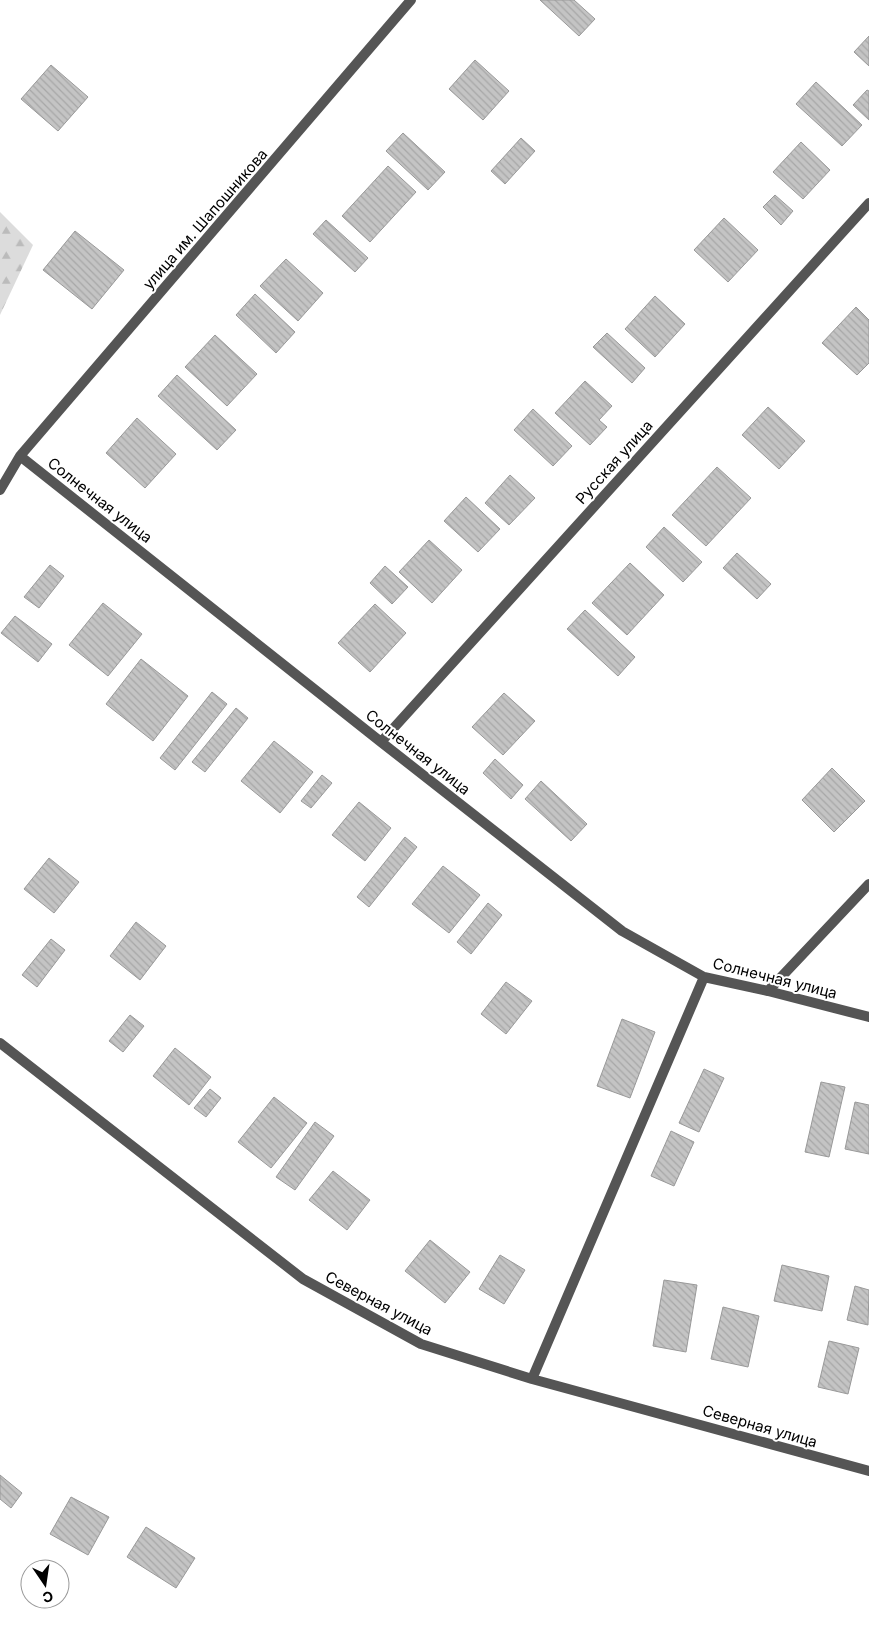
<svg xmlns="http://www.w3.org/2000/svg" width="869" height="1629" font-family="Inter,sans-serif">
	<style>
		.forest { fill: url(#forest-firs) }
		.building { fill: url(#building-back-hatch); stroke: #999 }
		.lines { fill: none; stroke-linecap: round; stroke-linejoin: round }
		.minor { stroke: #555; stroke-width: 10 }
		.labels { text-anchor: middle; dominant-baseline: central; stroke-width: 4; stroke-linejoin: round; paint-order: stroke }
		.street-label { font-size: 15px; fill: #000; stroke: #fff }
	</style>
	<defs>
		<pattern id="forest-firs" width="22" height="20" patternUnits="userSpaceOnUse" patternTransform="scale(1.25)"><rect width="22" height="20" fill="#dcdcdc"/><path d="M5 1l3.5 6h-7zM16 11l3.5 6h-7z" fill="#bbb"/></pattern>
		<pattern id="building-back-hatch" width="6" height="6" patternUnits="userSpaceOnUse" patternTransform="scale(1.25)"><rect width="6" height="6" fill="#c4c4c4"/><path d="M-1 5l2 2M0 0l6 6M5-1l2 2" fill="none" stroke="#a7a7a7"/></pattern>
	</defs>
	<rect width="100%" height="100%" fill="#fff"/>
	<!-- forest -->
	<path class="forest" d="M0 212 33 245 0 315Z"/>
	<!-- building -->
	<path class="building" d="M540 0H574L595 19 579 36Z
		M869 36V66L854 52Z
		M475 60 509 91 483 120 449 89Z
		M51 65 88 97 58 131 21 99Z
		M816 82 862 125 842 146 796 104Z
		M867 90 869 91V120L853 105Z
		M403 133 445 172 428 190 386 151Z
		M521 138 535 151 505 184 491 171Z
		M801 142 830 170 803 199 773 172Z
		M388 166 416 192 370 242 342 216Z
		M775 195 793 211 781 225 763 207Z
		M724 218 758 250 728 282 694 250Z
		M326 220 368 258 355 272 313 234Z
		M75 231 124 270 92 309 43 270Z
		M286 259 323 293 298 321 260 286Z
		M255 294 295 332 276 353 236 315Z
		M655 296 685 324 655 357 625 329Z
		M856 307 869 320V363L857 375 822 343Z
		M607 333 645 368 632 383 593 347Z
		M215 335 257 374 227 406 185 367Z
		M177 375 236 430 217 450 158 396Z
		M585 381 612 406 599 420 607 427 590 445 555 413Z
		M768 407 805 441 779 469 742 435Z
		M533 409 572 446 553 466 514 430Z
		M137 418 176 454 145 488 106 453Z
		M717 467 751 498 706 546 672 515Z
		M510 475 535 498 509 525 485 503Z
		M466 497 500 529 478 552 444 521Z
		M664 527 702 562 683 582 646 547Z
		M429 540 462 570 432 603 399 572Z
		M737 553 771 584 757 599 723 568Z
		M630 563 664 595 627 635 592 603Z
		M50 565 64 576 39 608 24 597Z
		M385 566 408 587 392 604 370 583Z
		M103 603 142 634 108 676 69 645Z
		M375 604 406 633 370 672 338 643Z
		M585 610 635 657 618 676 567 629Z
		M15 616 52 644 38 662 1 633Z
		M141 659 188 696 153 741 106 704Z
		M212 692 227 704 175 770 160 758Z
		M504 693 535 721 503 755 472 727Z
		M236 708 248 718 205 772 192 762Z
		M274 741 313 772 280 813 241 781Z
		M495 759 523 785 511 799 483 773Z
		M832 768 865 801 834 832 802 800Z
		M322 775 332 783 311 808 301 801Z
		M541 781 587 824 571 841 525 799Z
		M359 802 391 828 365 861 332 835Z
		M405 837 417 847 369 907 357 897Z
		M49 858 79 882 54 913 24 889Z
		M443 866 480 895 449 933 412 904Z
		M488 903 502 915 471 954 457 942Z
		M136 922 166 946 140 980 110 956Z
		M51 939 65 950 37 987 22 975Z
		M506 982 532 1001 506 1034 481 1014Z
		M130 1015 144 1026 123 1052 109 1041Z
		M622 1019 655 1032 630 1098 597 1086Z
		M175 1048 211 1077 189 1105 153 1076Z
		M704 1069 724 1078 699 1132 679 1123Z
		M821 1082 845 1087 829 1157 805 1152Z
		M210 1089 221 1098 206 1117 194 1108Z
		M274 1097 307 1123 271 1168 238 1142Z
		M855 1102 869 1105V1154L845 1149Z
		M315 1122 334 1136 295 1190 276 1177Z
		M671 1131 694 1142 674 1186 651 1176Z
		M333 1171 370 1200 347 1230 309 1200Z
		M430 1240 470 1272 445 1303 405 1271Z
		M500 1255 525 1270 504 1304 479 1289Z
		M782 1265 829 1276 822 1311 774 1301Z
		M664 1280 697 1285 686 1352 653 1346Z
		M855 1286 869 1290 868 1325 847 1320Z
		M723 1307 759 1316 748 1367 711 1359Z
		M829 1341 859 1348 848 1394 818 1387Z
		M0 1475 22 1493 11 1508 0 1499Z
		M71 1497 109 1517 88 1555 50 1534Z
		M146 1527 195 1558 176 1588 127 1557Z"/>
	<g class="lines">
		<!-- minor -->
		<path class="minor" d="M20 456 411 0
			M0 490 20 456 381 742 622 931 704 977 768 991 869 1017
			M381 742 869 203
			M768 991 869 884
			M0 1043 303 1279 421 1344 532 1379 869 1471
			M532 1379 704 977"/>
	</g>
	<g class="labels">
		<!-- street labels -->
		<g class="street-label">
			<text transform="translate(205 219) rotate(-49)">улица им. Шапошникова</text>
			<text transform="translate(614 462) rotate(-48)">Русская улица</text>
			<text transform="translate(100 500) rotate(38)">Солнечная улица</text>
			<text transform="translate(418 752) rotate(38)">Солнечная улица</text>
			<text transform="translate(775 978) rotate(14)">Солнечная улица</text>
			<text transform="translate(379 1303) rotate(28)">Северная улица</text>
			<text transform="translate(760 1426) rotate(16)">Северная улица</text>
		</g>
	</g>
	<!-- north arrow -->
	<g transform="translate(45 1584) rotate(167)"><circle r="24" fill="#ffffff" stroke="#999999"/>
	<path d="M0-4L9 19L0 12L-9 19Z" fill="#000000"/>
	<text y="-8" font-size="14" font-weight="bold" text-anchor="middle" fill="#000000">С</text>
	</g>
</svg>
